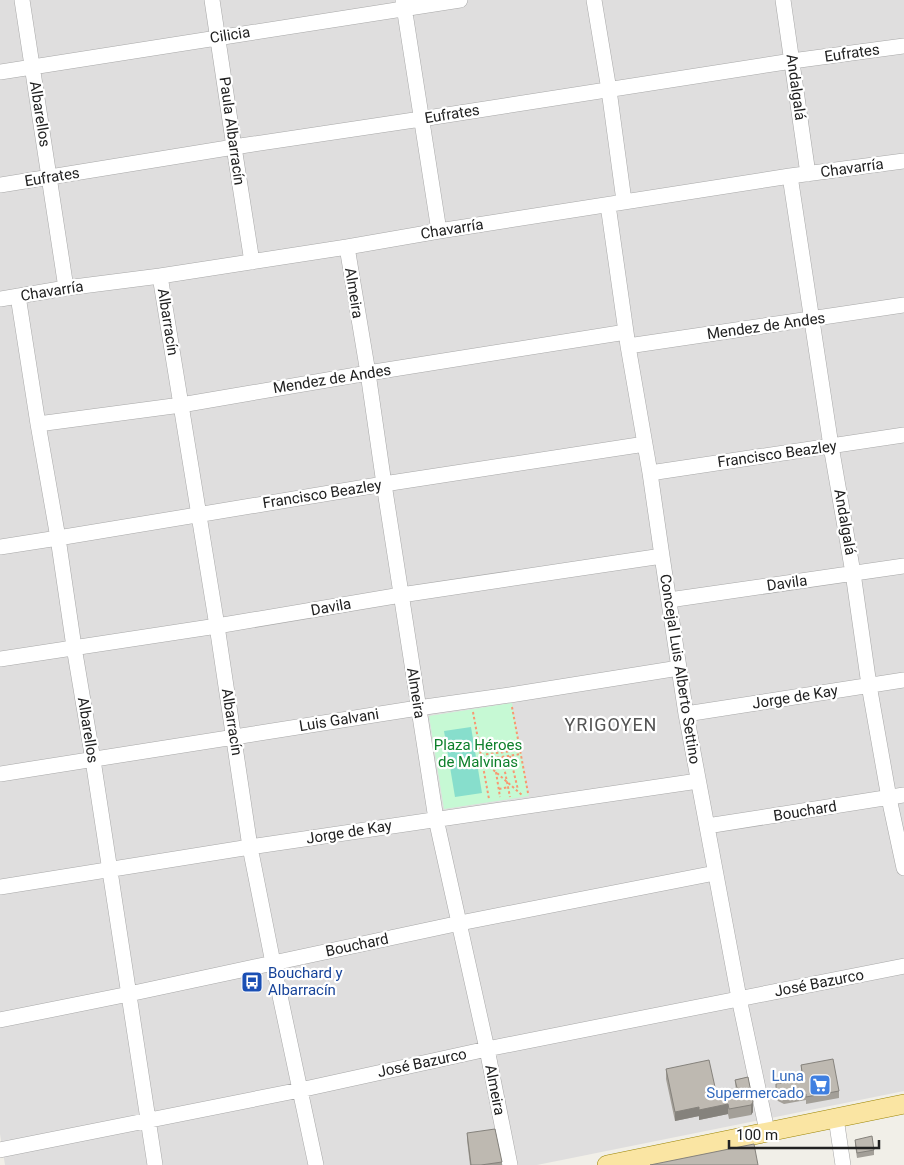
<svg xmlns="http://www.w3.org/2000/svg" width="904" height="1165" font-family="Roboto,sans-serif">
	<style>
		.residential { fill: #dfdede }
		.park { fill: #c6f9d4 }
		.pitch { fill: #87decc }
		.lines { fill: none; stroke-linecap: round; stroke-linejoin: round }
		.minor-casing { stroke: #a8a8a8; stroke-width: 16 }
		.major-casing { stroke: #9b8403; stroke-width: 20 }
		.path { stroke: #f89872; stroke-width: 2; stroke-dasharray: 2.5 2.5; stroke-linecap: butt }
		.minor { stroke: #fff; stroke-width: 15 }
		.major { stroke: #fae5a3; stroke-width: 19 }
		.wall { fill: #a39f98 }
		.shaded-wall { fill: #85827c }
		.building { fill: #beb9b1; stroke: #85827c }
		.labels { text-anchor: middle; dominant-baseline: central; stroke-width: 4.5; stroke-linejoin: round; paint-order: stroke }
		.street-label { font-size: 15px; fill: #212121; stroke: #fff }
		.park-label { font-size: 15px; fill: #0e802c; stroke: #fff }
		.transit-label { font-size: 15px; fill: #164399; stroke: #fff; text-anchor: start }
		.shop-label { font-size: 15px; fill: #366cbe; stroke: #fff; text-anchor: end }
		.quarter-label { font-size: 18px; letter-spacing: 1px; fill: #545454; stroke: #fff }
	</style>
	<rect width="100%" height="100%" fill="#f1efe8"/>
	<!-- residential -->
	<path class="residential" d="M0 0H904V1091L537 1165H5L0 1134Z"/>
	<!-- park -->
	<path class="park" d="M512 703 529 796 444 809 429 716Z"/>
	<!-- pitch -->
	<path class="pitch" d="M471 727 482 793 455 797 444 731Z"/>
	<g class="lines">
		<!-- minor casing -->
		<g class="minor-casing">
			<path id="minor" d="M22 0 66 288
				M212 0 234 147 252 262
				M403 0 439 231
				M594 0 609 90 624 201
				M783 0 808 174
				M0 72 460 0
				M790 176 831 446 853 573 869 685 889 798 904 868
				M0 185 234 147 421 119 792 61 904 46
				M608 205 628 346 650 473 662 556 686 714 739 998 767 1131
				M347 247 368 373 384 484 436 819 487 1049 510 1165
				M160 276 217 626 250 847 273 963 316 1165
				M18 296 38 424 58 538 74 647 93 760 155 1165
				M0 299 66 288 160 276 347 247 439 231 790 176 904 161
				M628 346 904 305
				M38 424 181 405 368 373 626 332
				M650 473 904 435
				M0 547 58 538 384 484 645 444
				M669 600 904 566
				M0 659 217 626 401 595 662 556
				M686 714 904 680
				M0 774 418 708 510 695 679 668
				M707 826 904 795
				M0 887 250 847 698 781
				M0 1020 129 994 460 923 715 873
				M836 1118 843 1165
				M0 1150 300 1090 487 1049 904 966"/>
		</g>
		<!-- major casing -->
		<g class="major-casing">
			<path id="major" d="M607 1165 904 1104"/>
		</g>
		<!-- path -->
		<path class="path" d="M512 707 528 793
			M473 712 489 799
			M481 755 520 750
			M510 756 518 790
			M502 757 510 797
			M482 760 522 795
			M482 760 521 754
			M496 772 500 797
			M499 789 509 787"/>
		<!-- minor -->
		<use href="#minor" class="minor"/>
		<!-- major -->
		<use href="#major" class="major"/>
	</g>
	<!-- wall -->
	<path class="wall" d="M801 1065 839 1091V1098L806 1104V1100L784 1104 778 1101 776 1098V1084L802 1078Z
		M666 1069 717 1096 736 1093 735 1080 748 1077 753 1112 751 1115 729 1119 728 1114 699 1120V1116L675 1121 666 1079Z
		M467 1133 502 1162V1165H470L467 1140Z
		M855 1140 874 1150V1155L857 1158 855 1145Z"/>
	<!-- shaded-wall -->
	<path class="shaded-wall" d="M753 1102V1112L751 1115V1105Z
		M728 1104V1114L699 1120V1110Z
		M699 1107V1116L675 1121V1112Z"/>
	<!-- building -->
	<path class="building" d="M833 1059 839 1091 806 1097V1094L784 1097 778 1094 776 1091V1084L803 1078 801 1065Z
		M709 1060 717 1096 738 1092 735 1080 748 1077 753 1102 751 1105 729 1109 728 1104 699 1110V1107L675 1112 666 1069Z
		M495 1129 502 1162 481 1165H471L467 1133Z
		M872 1136 874 1150 857 1153 855 1140Z
		M754 1144 758 1165H650Z"/>
	<!-- icons -->
	<defs>
		<g id="bus-square" transform="scale(1.125)"><rect x="-9" y="-9" width="18" height="18" rx="4" fill="#1a4fb4" stroke="#fff"/><path d="M-5-6H5V4H4V6H2V4H-2V6H-4V4H-5ZM-3.5-4V0h7V-4ZM-3.5 1.2v1.5H-2V1.2ZM2 1.2v1.5H3.5V1.2Z" fill="#fff"/></g>
		<g id="supermarket-square" transform="scale(1.125)"><rect x="-9" y="-9" width="18" height="18" rx="4" fill="#3f7fe0" stroke="#fff"/><path d="M-6-5.5h2.5l.6 2H6L4.5 2H-2.5L-4.4-4H-6ZM-1.5 3.2a1.3 1.3 0 1 0 .1 0ZM3 3.2a1.3 1.3 0 1 0 .1 0Z" fill="#fff"/></g>
	</defs>
	<g fill-rule="evenodd">
		<use href="#bus-square" x="252" y="982"/>
		<use href="#supermarket-square" x="820" y="1085"/>
	</g>
	<g class="labels">
		<!-- street labels -->
		<g class="street-label">
			<text transform="translate(230 35) rotate(-9)">Cilicia</text>
			<text transform="translate(852 53) rotate(-8)">Eufrates</text>
			<text transform="translate(796 87) rotate(82)">Andalgalá</text>
			<text transform="translate(40 114) rotate(81)">Albarellos</text>
			<text transform="translate(452 114) rotate(-9)">Eufrates</text>
			<text transform="translate(232 131) rotate(82)">Paula Albarracín</text>
			<text transform="translate(852 168) rotate(-8)">Chavarría</text>
			<text transform="translate(52 177) rotate(-9)">Eufrates</text>
			<text transform="translate(452 229) rotate(-9)">Chavarría</text>
			<text transform="translate(52 291) rotate(-9)">Chavarría</text>
			<text transform="translate(354 293) rotate(81)">Almeira</text>
			<text transform="translate(168 322) rotate(81)">Albarracín</text>
			<text transform="translate(766 326) rotate(-8)">Mendez de Andes</text>
			<text transform="translate(332 379) rotate(-9)">Mendez de Andes</text>
			<text transform="translate(777 454) rotate(-8)">Francisco Beazley</text>
			<text transform="translate(322 494) rotate(-9)">Francisco Beazley</text>
			<text transform="translate(845 522) rotate(80)">Andalgalá</text>
			<text transform="translate(787 583) rotate(-8)">Davila</text>
			<text transform="translate(331 607) rotate(-10)">Davila</text>
			<text transform="translate(680 669) rotate(81)">Concejal Luis Alberto Settino</text>
			<text transform="translate(416 693) rotate(81)">Almeira</text>
			<text transform="translate(795 697) rotate(-9)">Jorge de Kay</text>
			<text transform="translate(339 720) rotate(-9)">Luis Galvani</text>
			<text transform="translate(232 722) rotate(81)">Albarracín</text>
			<text transform="translate(88 730) rotate(81)">Albarellos</text>
			<text transform="translate(805 811) rotate(-9)">Bouchard</text>
			<text transform="translate(349 832) rotate(-9)">Jorge de Kay</text>
			<text transform="translate(357 945) rotate(-12)">Bouchard</text>
			<text transform="translate(819 983) rotate(-11)">José Bazurco</text>
			<text transform="translate(422 1063) rotate(-12)">José Bazurco</text>
			<text transform="translate(495 1090) rotate(79)">Almeira</text>
		</g>
		<!-- park labels -->
		<g class="park-label">
			<text x="478" y="745">Plaza Héroes<tspan x="478" dy="17">de Malvinas</tspan></text>
		</g>
		<!-- transit labels -->
		<g class="transit-label">
			<text x="268" y="973">Bouchard y<tspan x="268" dy="17">Albarracín</tspan></text>
		</g>
		<!-- shop labels -->
		<g class="shop-label">
			<text x="804" y="1076">Luna<tspan x="804" dy="17">Supermercado</tspan></text>
		</g>
		<!-- quarter labels -->
		<g class="quarter-label">
			<text x="611" y="724">YRIGOYEN</text>
		</g>
	</g>
	<!-- scale -->
	<path d="M729 1140v8h150v-8" fill="none" stroke="#212121" stroke-width="2.5"/>
	<text x="736" y="1140" font-size="15" fill="#212121" stroke="#ffffff" stroke-width="4" paint-order="stroke">100 m</text>
</svg>
